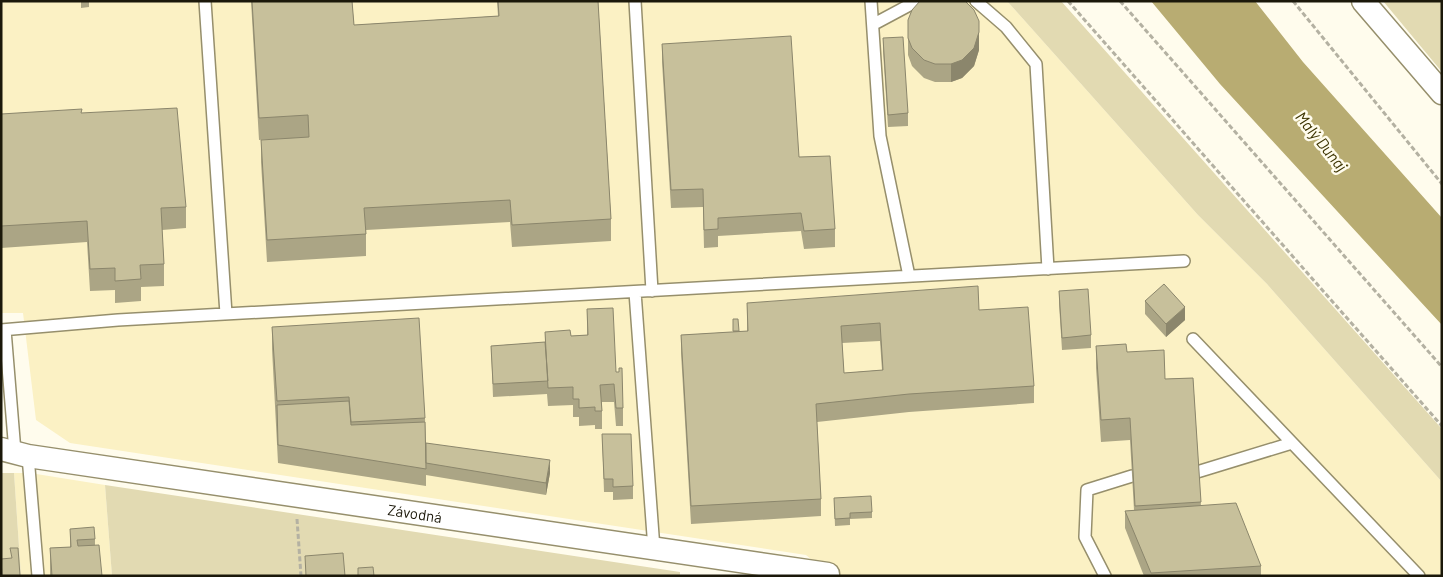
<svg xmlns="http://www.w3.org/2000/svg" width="1443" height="577" font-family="Barlow,sans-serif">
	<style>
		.built { fill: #fbf1c4 }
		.green { fill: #e2dab2 }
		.water { fill: #b8ac72 }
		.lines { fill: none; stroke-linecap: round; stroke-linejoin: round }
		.service-casing { stroke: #968f6c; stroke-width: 14 }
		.minor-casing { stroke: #968f6c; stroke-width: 25 }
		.path { stroke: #b4b1a2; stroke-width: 3; stroke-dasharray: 5 2.5; stroke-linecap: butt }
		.service { stroke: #fff; stroke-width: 11 }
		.minor { stroke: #fff; stroke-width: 22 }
		.wall { fill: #aba585; fill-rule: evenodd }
		.shaded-wall { fill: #8b866c }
		.building { fill: #c7c09b; stroke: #8b866c; fill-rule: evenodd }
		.labels { text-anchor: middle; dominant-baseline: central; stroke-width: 5; stroke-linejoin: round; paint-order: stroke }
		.street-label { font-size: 15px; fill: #1b180a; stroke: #fffced }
		.water-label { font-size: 16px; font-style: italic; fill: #3c3301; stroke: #fffced }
	</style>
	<rect width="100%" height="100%" fill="#fffced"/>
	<!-- built -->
	<path class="built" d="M1 1H1007L1198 215 1267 284 1442 482V576H831L806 555 70 443 36 420 23 313H1Z
		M14 473H30L105 485 112 576H21Z"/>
	<!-- green -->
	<path class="green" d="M1007 1H1061L1442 429V482L1267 284 1198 215Z
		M1383 1H1442V72Z
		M1 473H14L21 576H1Z
		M105 485 680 572V576H112Z"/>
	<!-- water -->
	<path class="water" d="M1151 1H1255L1303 62 1442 218V325L1220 84Z"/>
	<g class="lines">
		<!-- service casing -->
		<g class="service-casing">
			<path id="service" d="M205 1 226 314
				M635 1 652 291
				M871 1 880 136 909 276
				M976 1 1006 27 1036 64 1048 269
				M874 24 917 1
				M635 292 654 549
				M1 330 118 320 1184 261
				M5 330 15 452
				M1193 339 1419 576
				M28 456 38 576
				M1197 472 1292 443
				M1105 576 1085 537 1087 490 1132 476"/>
		</g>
		<!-- minor casing -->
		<g class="minor-casing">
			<g id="minor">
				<path d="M1363 1 1442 93"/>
				<path id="s1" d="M1 449 28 456 828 574V576"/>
			</g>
		</g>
		<!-- path -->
		<path class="path" d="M1068 1 1442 426
			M1120 1 1442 367
			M1293 1 1442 184
			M297 519 301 576"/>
		<!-- service -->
		<use href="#service" class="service"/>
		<!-- minor -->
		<use href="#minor" class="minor"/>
	</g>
	<!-- wall -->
	<path class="wall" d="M81 1H89V7L81 8Z
		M251 1H352L354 25 498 16 497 1H598L611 219V241L512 247 510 222 366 230V256L267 262 261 162V140L295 138 259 140Z
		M908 20 979 50 974 66 962 78 951 82H935L924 78 912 66 908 55Z
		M883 38 908 113V126L888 127 883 51Z
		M662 44 799 157 835 229V247L804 249 801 231 718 236V247L704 248 703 207 671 208 662 62Z
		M82 113 186 207V228L162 230 164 264V286L141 287V301L115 303V290L90 291 87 242 1 248V114Z
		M1059 291 1091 335V348L1062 350 1059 304Z
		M1145 301 1185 320 1166 337 1145 314Z
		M747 303 979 310 1034 386V403L909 412 817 422 821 499V516L691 524 681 353V335L733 332V319L739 332 747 331ZM880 341 882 370 844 373 842 343Z
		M587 309 616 372 623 408V426H616L614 402H602V429H595V425L579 426V417H573V405L548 406 547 394 493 397 491 346 545 342V332L571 336 587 335Z
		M272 327 425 418 426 443 550 473 546 495 426 475V486L278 463 272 349Z
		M1096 346 1127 352 1165 379 1193 378 1201 506 1261 566V576H1144L1125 528V511L1134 510 1130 440 1101 442 1096 368Z
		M602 434 633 486V499L613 500V492H604Z
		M834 498 872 512V518L850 519V525L835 526Z
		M70 529 95 539V545L102 576H50V548L70 547Z"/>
	<!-- shaded-wall -->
	<path class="shaded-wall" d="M979 32V50L974 66 962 78 951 82V64Z
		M1185 307V320L1166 337V324Z
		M550 460V473L546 495V483Z"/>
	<!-- building -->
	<path class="building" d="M252 1H352L354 25 499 16 498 1H598L611 219 512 225 510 200 364 208 366 234 267 240 261 140 309 137 308 115 259 118Z
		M965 1 974 10 979 21V32L974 48 962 60 951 64H935L924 60 912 48 908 38V20L912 10 920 1Z
		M791 36 799 157 830 156 835 229 804 231 801 213 718 218V229L704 230 703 189 671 190 662 44Z
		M903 37 908 113 888 115 883 38Z
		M177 108 186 207 161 208 164 264 140 265 141 279 115 281V268L90 269 87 221 1 226V114L82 109 81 113Z
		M1164 284 1185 307 1166 324 1145 301Z
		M978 286 979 310 1028 307 1034 386 909 394 816 404 821 499 691 506 681 335 748 331 747 303ZM880 323 883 370 844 373 841 326Z
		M1088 289 1091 335 1062 338 1059 291Z
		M613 308 616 372H619V368H622L623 408H616L614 384 600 385 602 411H595V407L579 408V399H573V387L548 388 545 332 570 330 571 336 588 335 587 309Z
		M419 318 425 418 351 422 349 397 277 401 272 327Z
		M733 319H738L739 331H733Z
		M545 342 548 381 493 384 491 346Z
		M1126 344 1127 352 1164 350 1165 379 1193 378 1201 502 1135 506 1130 418 1101 420 1096 346Z
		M349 401 351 425 425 422 426 469 278 445 277 405Z
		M602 434H631L633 486 613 487V479H604Z
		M426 443 550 460 546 483 426 463Z
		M871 496 872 512 850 513V518L835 519 834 498Z
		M1236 503 1261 566 1151 573 1125 511Z
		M94 527 95 539 77 540 78 546 99 545 102 576H52L50 548 71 547 70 529Z
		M10 548H18L20 576H2L1 559 12 558Z
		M343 553 345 576H306L305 556Z
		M373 567 374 576H358V568Z"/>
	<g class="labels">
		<!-- street labels -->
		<g class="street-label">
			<text stroke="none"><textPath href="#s1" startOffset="419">Závodná</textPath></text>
		</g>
		<!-- water labels -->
		<g class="water-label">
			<text transform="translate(1322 141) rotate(51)">Malý Dunaj</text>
		</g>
	</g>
	<!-- border -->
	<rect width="1443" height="577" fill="none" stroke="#1b180a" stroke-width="5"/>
</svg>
